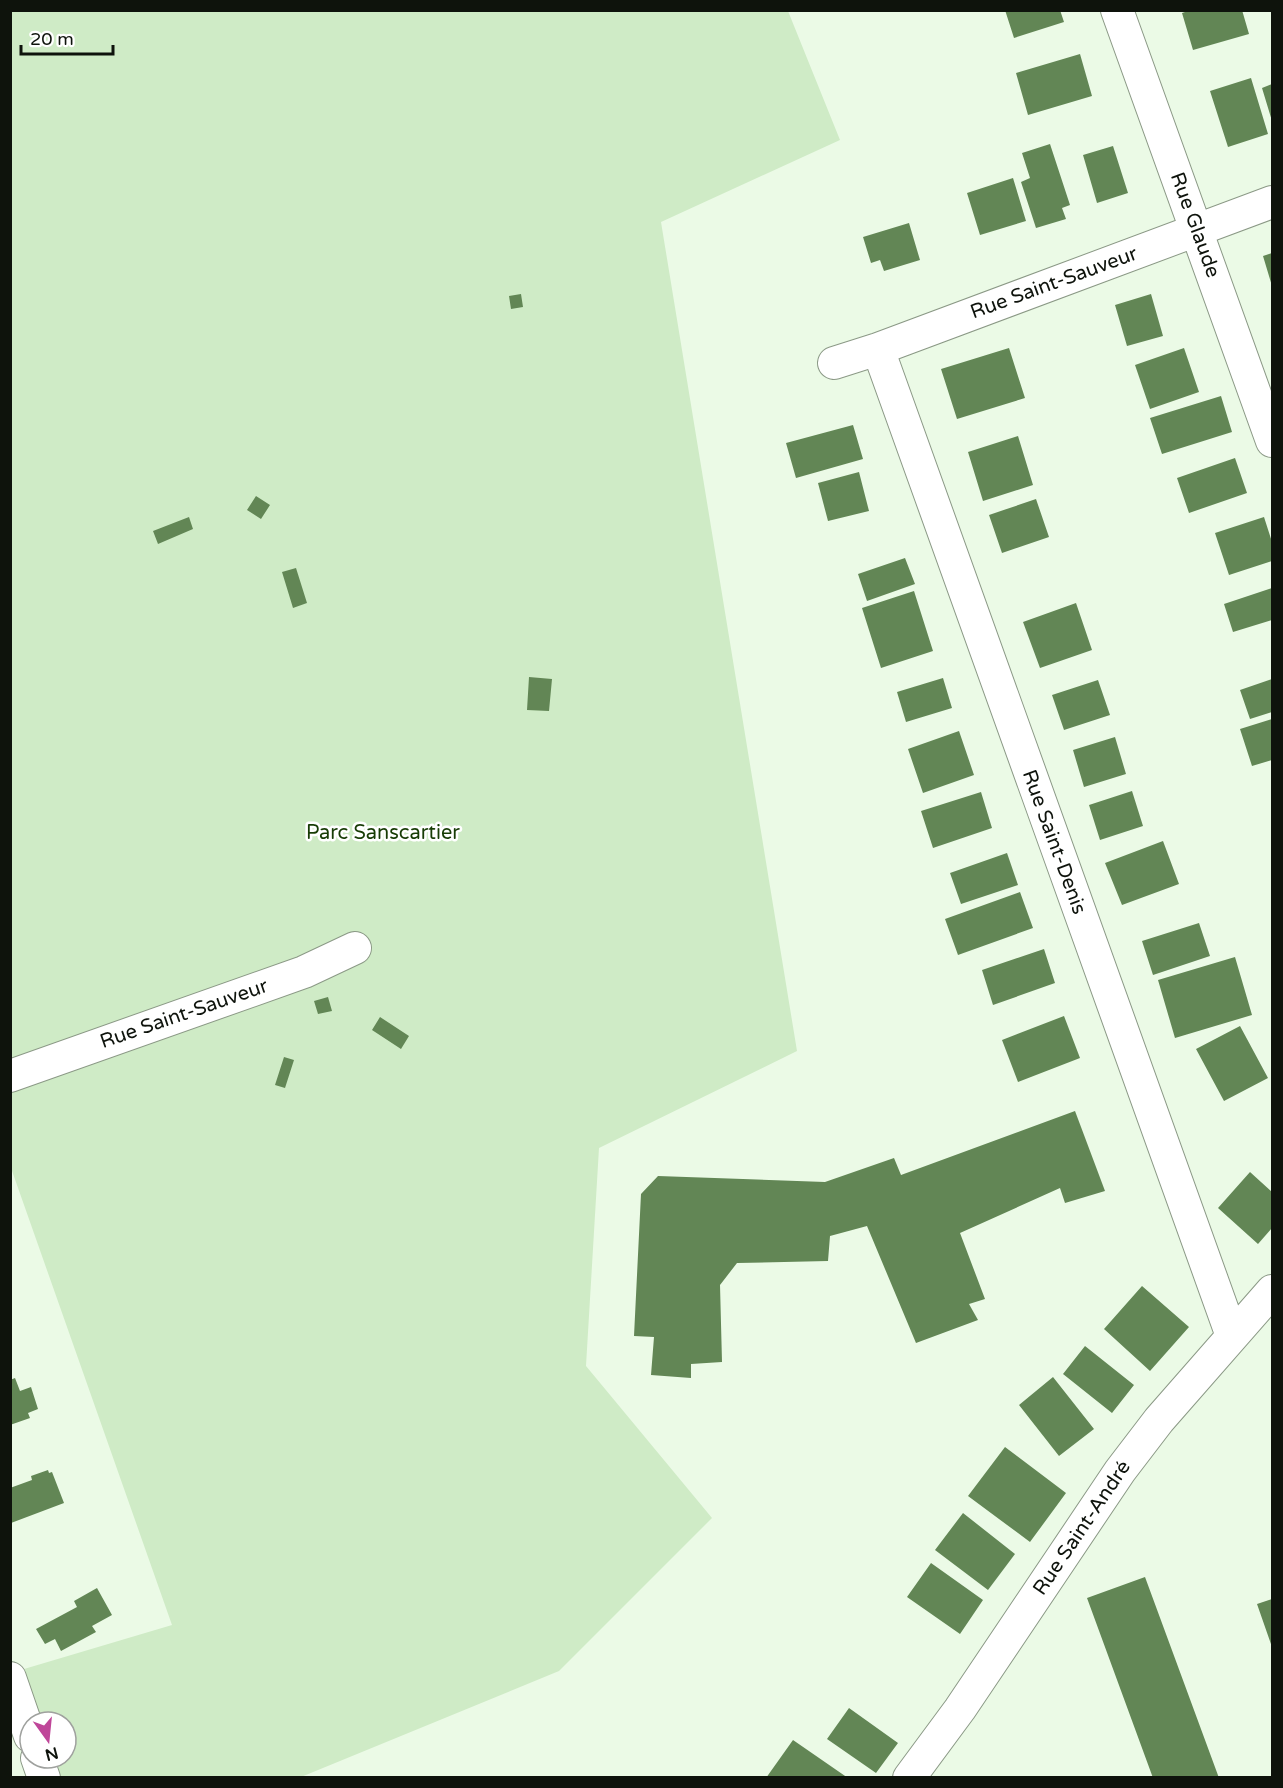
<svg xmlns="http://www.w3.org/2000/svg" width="1283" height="1788" font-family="'Varela Round',sans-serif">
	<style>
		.green { fill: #cfebc6 }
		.building { fill: #628655 }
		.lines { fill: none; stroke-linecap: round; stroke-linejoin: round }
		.minor-casing { stroke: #8b9986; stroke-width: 34 }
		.minor { stroke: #fff; stroke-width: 32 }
		.labels { text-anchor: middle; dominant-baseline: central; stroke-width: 5; stroke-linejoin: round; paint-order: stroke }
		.street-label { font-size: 20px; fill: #0e130c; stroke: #fff }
		.park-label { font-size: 20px; fill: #173c05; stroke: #fff }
	</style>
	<rect width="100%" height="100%" fill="#ebfae6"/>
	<!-- green -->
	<path class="green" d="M10 11H788L840 140 661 222 797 1051 599 1148 586 1366 712 1518 559 1671 301 1777H52L45 1758H66V1722H32L14 1672 172 1625 11 1168Z"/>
	<!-- building -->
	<path class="building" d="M1005 10H1060L1064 22 1014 38Z
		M1191 10H1242L1249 34 1193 50 1182 13Z
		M1080 54 1092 96 1028 115 1016 73Z
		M1251 78 1268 134 1228 147 1210 91Z
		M1272 84V121L1262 88Z
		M1050 144 1070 205 1062 208 1066 219 1036 228 1021 182 1030 178 1022 153Z
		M1113 146 1128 193 1097 203 1083 155Z
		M1013 178 1026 221 980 235 967 193Z
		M909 223 920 260 884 271 880 260 871 263 863 237Z
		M1272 253V286L1263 256Z
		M521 294 523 307 511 309 509 296Z
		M1151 294 1163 336 1127 346 1115 305Z
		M1009 348 1025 398 957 419 941 369Z
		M1184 348 1199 392 1150 409 1135 365Z
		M1221 396 1232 432 1162 454 1150 418Z
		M853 425 863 459 796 478 786 443Z
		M1018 436 1033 485 983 501 968 452Z
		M1235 458 1247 493 1189 513 1177 478Z
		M859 472 869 511 828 521 818 483Z
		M256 496 270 505 261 519 247 510Z
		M1036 499 1049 537 1002 553 989 515Z
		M189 517 193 529 158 544 153 531Z
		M1264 517 1272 542V561L1229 575 1215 533Z
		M905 558 915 584 867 601 858 574Z
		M296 568 307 603 293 608 282 572Z
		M1272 588V620L1233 632 1224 604Z
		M914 591 933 651 881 668 862 608Z
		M1076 603 1092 650 1040 668 1023 622Z
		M529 677 552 679 549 711 527 710Z
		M943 678 952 708 906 722 897 692Z
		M1272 679V712L1250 719 1240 690Z
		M1098 680 1110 715 1064 730 1052 695Z
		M1272 719V760L1252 766 1240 729Z
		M959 731 974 775 923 793 908 749Z
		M1115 737 1126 774 1084 787 1073 750Z
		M1132 791 1143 826 1100 840 1089 805Z
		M981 792 992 828 933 848 921 811Z
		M1163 841 1179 884 1122 905 1105 863Z
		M1007 853 1018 885 961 904 950 873Z
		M1020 892 1033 928 958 955 945 919Z
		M1199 923 1210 956 1153 975 1142 941Z
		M1044 949 1055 983 993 1005 982 970Z
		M1235 957 1252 1015 1175 1038 1158 980Z
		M328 997 332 1011 318 1014 314 1001Z
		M1064 1016 1080 1058 1018 1082 1002 1040Z
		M380 1017 409 1036 401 1049 372 1030Z
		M1240 1026 1268 1078 1224 1101 1196 1049Z
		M284 1057 294 1060 285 1088 275 1085Z
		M1075 1111 1105 1191 1065 1203 1060 1188 960 1233 985 1299 969 1304 978 1320 916 1343 867 1226 830 1236 828 1261 737 1263 720 1285 722 1362 691 1364V1378L651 1375 654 1337 634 1336 641 1194 658 1176 825 1182 894 1158 901 1175Z
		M1250 1172 1272 1192V1228L1258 1244 1218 1208Z
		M1142 1286 1189 1327 1150 1371 1104 1329Z
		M1085 1346 1134 1385 1112 1413 1063 1374Z
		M1053 1377 1094 1429 1059 1456 1019 1405Z
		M15 1378 20 1391 31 1387 38 1409 28 1413 30 1418 10 1425V1380Z
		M1005 1447 1066 1493 1030 1542 968 1496Z
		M48 1470 49 1473 52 1472 64 1503 11 1523 10 1488 32 1480 31 1476Z
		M963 1513 1015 1554 988 1590 935 1550Z
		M931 1563 983 1600 960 1634 907 1597Z
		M1145 1577 1219 1778H1153L1087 1598Z
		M97 1588 112 1615 92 1626 96 1632 61 1651 55 1639 45 1644 36 1629 77 1607 74 1601Z
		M1272 1599V1647L1257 1604Z
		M849 1708 898 1743 876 1773 827 1739Z
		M793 1740 848 1778H766Z"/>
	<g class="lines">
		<!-- minor casing -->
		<g class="minor-casing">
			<path id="minor" d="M1117 10 1272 441
				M878 349 1232 1336
				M834 363 878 349 1272 202
				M10 1076 304 972 355 948
				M10 1678 30 1736
				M37 1758 44 1778
				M909 1778 960 1709 1120 1471 1159 1420 1272 1291"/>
		</g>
		<!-- minor -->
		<use href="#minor" class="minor"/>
	</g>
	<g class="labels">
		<!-- street labels -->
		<g class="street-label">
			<text transform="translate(1195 225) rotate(70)">Rue Glaude</text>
			<text transform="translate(1054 283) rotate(-20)">Rue Saint-Sauveur</text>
			<text transform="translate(1054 842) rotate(70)">Rue Saint-Denis</text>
			<text transform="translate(184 1014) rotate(-19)">Rue Saint-Sauveur</text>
			<text transform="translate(1082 1528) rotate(-56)">Rue Saint-André</text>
		</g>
		<!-- park labels -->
		<g class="park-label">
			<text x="383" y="833">Parc Sanscartier</text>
		</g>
	</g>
	<!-- border -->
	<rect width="1283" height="1788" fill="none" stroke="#0e130c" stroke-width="24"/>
	<!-- north arrow -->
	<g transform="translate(48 1740) rotate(165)"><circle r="28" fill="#ffffff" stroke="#9fa19e" stroke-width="1.5"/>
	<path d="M0-4.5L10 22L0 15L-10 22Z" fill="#bf4699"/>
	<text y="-9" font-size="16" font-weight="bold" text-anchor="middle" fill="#0e130c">N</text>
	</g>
	<!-- scale -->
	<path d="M21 45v9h92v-9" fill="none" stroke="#0e130c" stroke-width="3"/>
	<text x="30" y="45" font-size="18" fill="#0e130c" stroke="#ffffff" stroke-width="4.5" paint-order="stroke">20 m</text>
</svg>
